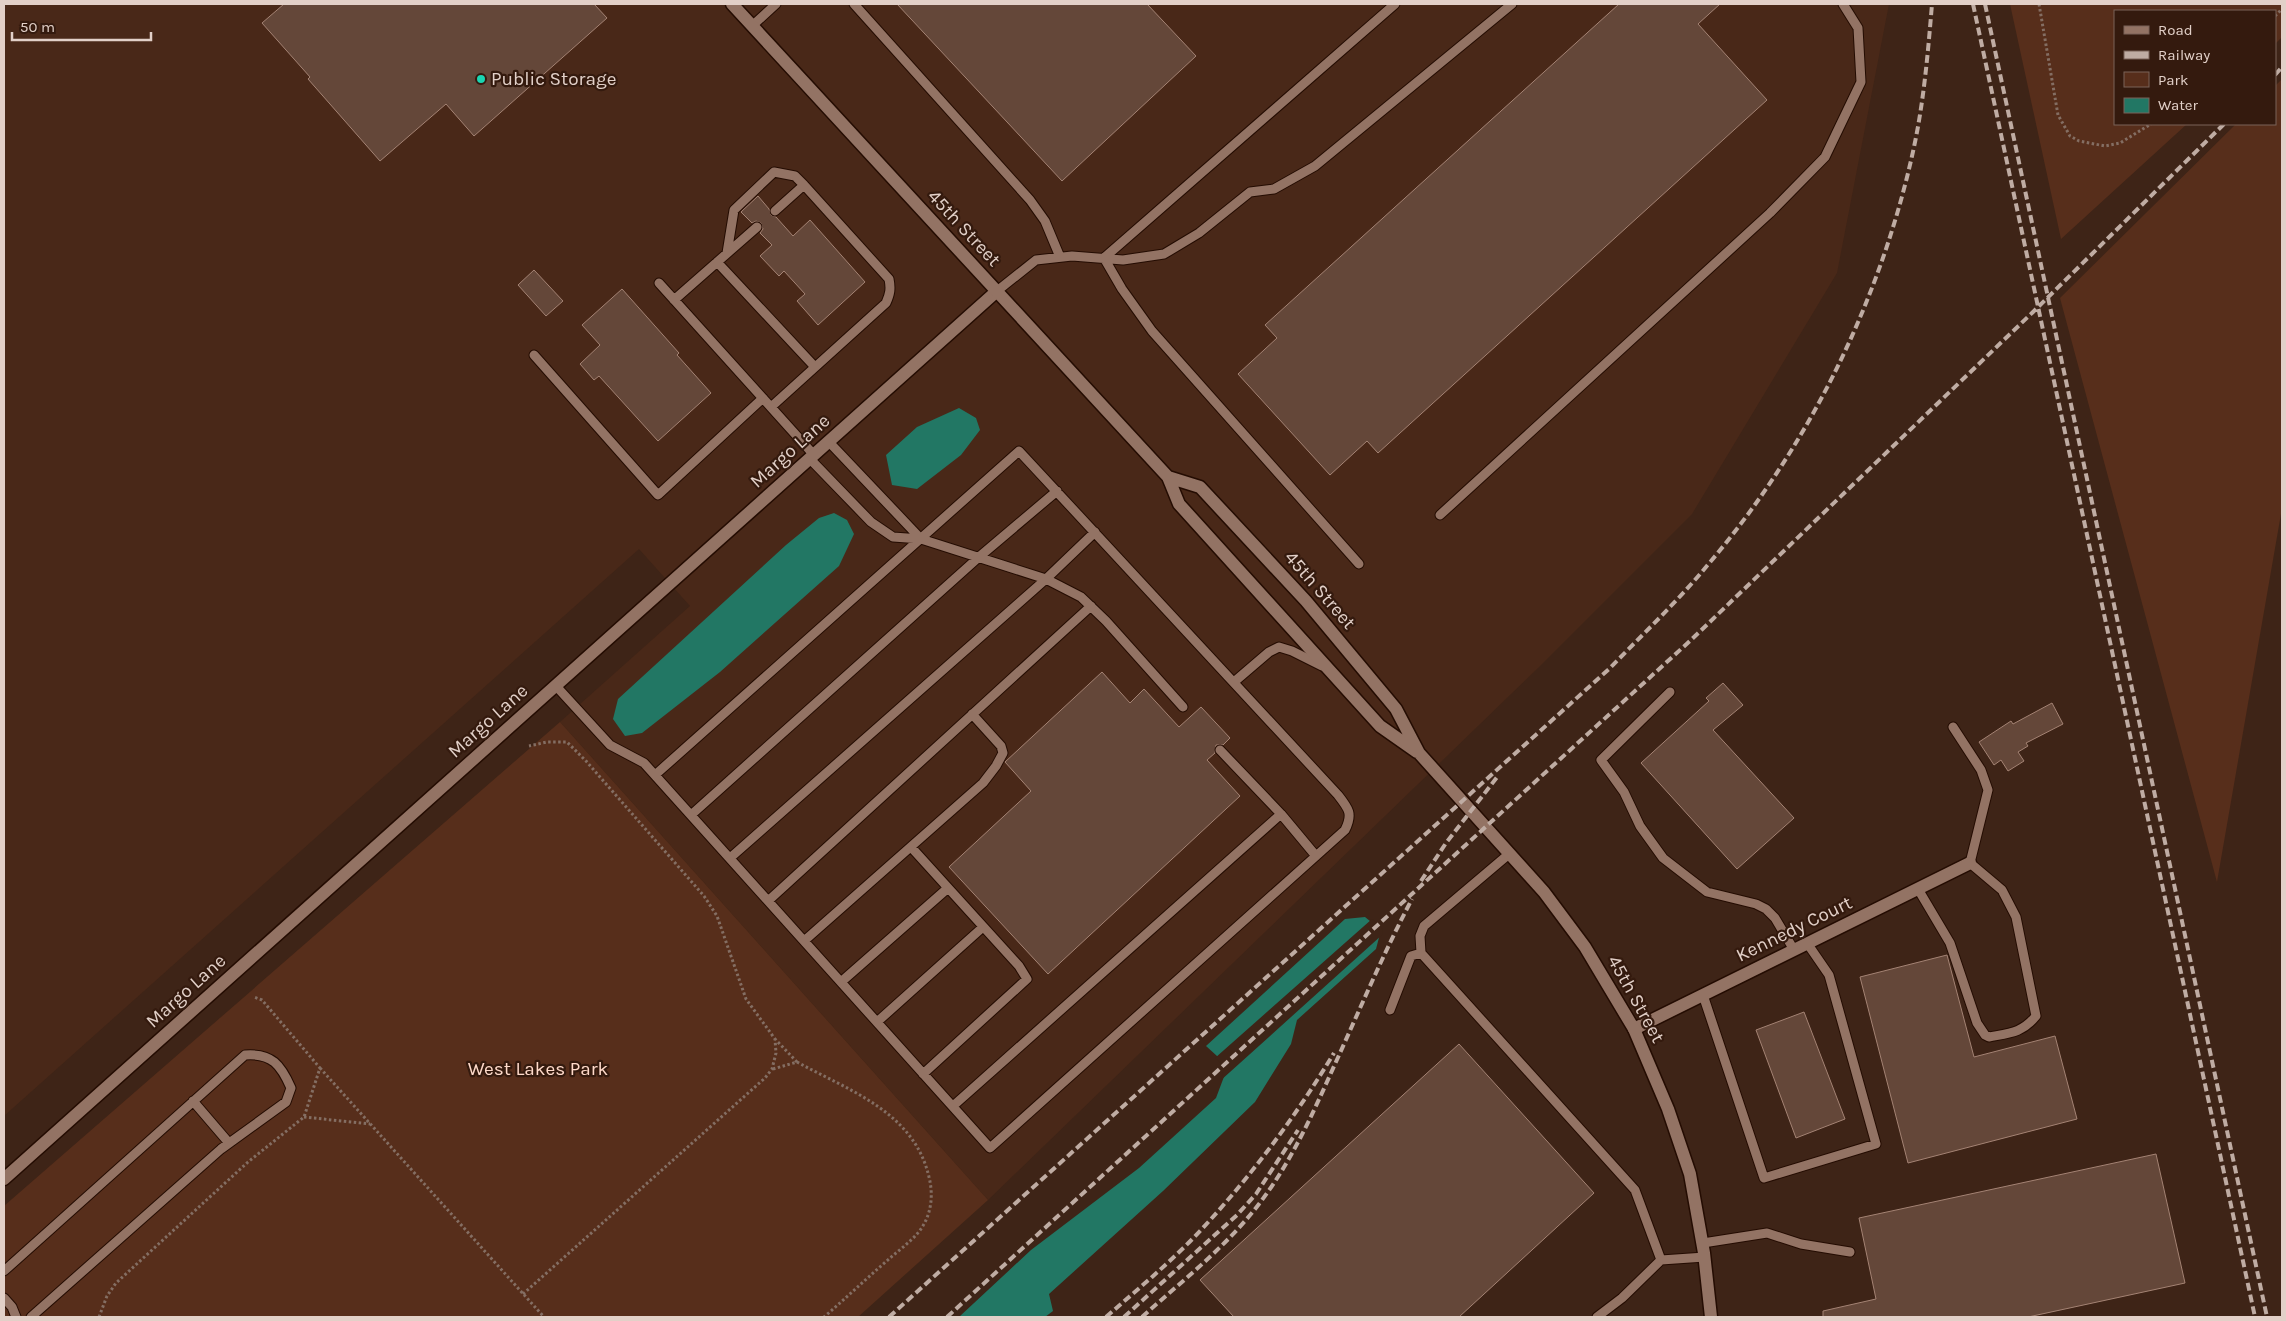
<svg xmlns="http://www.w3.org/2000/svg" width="2286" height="1321" font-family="Karla,sans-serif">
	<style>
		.built { fill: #492818 }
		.green { fill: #572e1b }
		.water { fill: #227764 }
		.pier { fill: #3e2417 }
		.building { fill: #644739; stroke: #a48374 }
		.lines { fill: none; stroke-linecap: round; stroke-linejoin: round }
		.lane-casing { stroke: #240c02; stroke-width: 11 }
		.street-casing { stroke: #240c02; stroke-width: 15 }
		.secondary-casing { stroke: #240c02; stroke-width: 15 }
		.path { stroke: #846e63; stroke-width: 3; stroke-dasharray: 2.5 2.5; stroke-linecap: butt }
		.lane { stroke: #937364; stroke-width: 9 }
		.street { stroke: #937364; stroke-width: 12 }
		.secondary { stroke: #937364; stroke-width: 12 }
		.rail { stroke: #bfaca3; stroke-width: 4; stroke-dasharray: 8 4; stroke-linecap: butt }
		.poi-dot { fill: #1ad5b2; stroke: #341a0e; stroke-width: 2 }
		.labels { text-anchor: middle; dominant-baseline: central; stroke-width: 4.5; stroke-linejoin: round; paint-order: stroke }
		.poi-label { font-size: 19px; fill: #e2d0c8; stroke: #341a0e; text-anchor: start }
		.street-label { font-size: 19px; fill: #e2d0c8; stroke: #341a0e }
		.park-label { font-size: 19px; fill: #ffdaca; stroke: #341a0e }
	</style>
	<rect width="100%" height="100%" fill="#3e2417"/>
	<!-- built -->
	<path class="built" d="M4 4H1889L1837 273 1692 514 1538 668 988 1200 560 722 690 606 639 549 4 1116Z"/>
	<!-- green -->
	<path class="green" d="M2010 4H2282V37L2275 44V11H2115V124H2187L2061 239Z
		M2282 79V508L2217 882 2060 298 2236 124H2275V86Z
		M560 722 988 1200 858 1317H4V1206Z"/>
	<!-- water -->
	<path class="water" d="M959 408 976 418 980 430 961 455 917 489 892 485 886 455 917 427Z
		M834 513 847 520 854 534 839 566 720 672 642 733 625 736 613 719 618 699 786 545 819 518Z
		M1365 917 1381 930 1376 949 1297 1020 1291 1044 1255 1102 1163 1191 1049 1294 1053 1311 1045 1317H959L1031 1250 1139 1168 1216 1098 1228 1066 1206 1046 1345 919Z"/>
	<!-- pier -->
	<path class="pier" d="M1372 919 1383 929 1382 935 1220 1081 1225 1067 1215 1058Z"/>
	<!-- building -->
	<path class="building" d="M284 4H594L607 18 474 136 446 104 380 161 308 79 310 77 262 23Z
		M897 4H1147L1196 56 1062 181Z
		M1619 4H1720L1698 24 1767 100 1378 453 1367 441 1330 475 1238 374 1277 338 1265 325Z
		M758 196 769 209 771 215 776 217 793 236 810 220 865 282 818 325 797 301 805 294 784 271 779 276 760 256 772 245 760 233 763 229 761 223 756 221 752 223 741 212Z
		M534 270 563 301 546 316 518 285Z
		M622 289 679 353 677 355 711 393 658 441 599 376 594 380 580 364 600 345 582 325Z
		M1102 672 1130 703 1144 689 1179 727 1201 707 1230 738 1223 745H1216L1215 753 1207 760 1240 796 1048 974 949 867 1031 791 1005 762Z
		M1723 683 1743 705 1713 730 1794 818 1737 869 1641 763 1709 701 1706 698Z
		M2052 703 2063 724 2026 743 2028 746 2018 752 2024 761 2008 771 2001 760 1994 765 1979 742 2011 721 2013 724Z
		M1947 955 1974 1057 2055 1036 2077 1119 1908 1163 1860 977Z
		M1804 1012 1845 1119 1796 1138 1756 1030Z
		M1459 1044 1594 1193 1459 1317H1234L1200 1280Z
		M2156 1154 2185 1283 2028 1317H1823V1311L1876 1299 1859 1218Z"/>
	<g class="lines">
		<!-- lane casing -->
		<g class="lane-casing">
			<path id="lane" d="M854 4 1030 200 1045 221 1060 257
				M752 26 776 4
				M727 253 734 210 774 172 795 176 804 185
				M717 262 815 367
				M659 283 814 455
				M997 291 1036 260 1072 256 1123 260 1164 254 1199 233 1250 192 1274 189 1315 166 1512 4
				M674 300 757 227
				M534 355 658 495 763 398
				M771 407 886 303C890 294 891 289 889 279L804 185 775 211
				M829 442 921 539
				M810 459 871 522 893 537 921 539 1046 579 1081 597 1106 621 1183 707
				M1440 515 1770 213 1825 157 1861 82 1858 28 1843 4
				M1359 564 1152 331 1122 289 1104 258 1395 4
				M1234 682 1269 652 1279 647 1292 651 1322 666
				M556 686 610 745 644 763 990 1148 1345 830C1353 814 1349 809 1338 795L1019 451 655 775
				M1670 692 1601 760 1624 792 1640 826 1663 858 1707 892 1756 904 1766 909 1775 918 1794 950
				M1220 750 1281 814 1316 856
				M691 815 979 557 1057 491
				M911 847 1019 966 1027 979 923 1074
				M730 858 1046 579 1095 532
				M1918 889 1950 943 1977 1023 1985 1035 1989 1037C2010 1033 2022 1033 2036 1016L2016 917 2002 890 1970 863 1988 790 1981 770 1953 727
				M768 901 1091 606
				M804 941 983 783 996 766 1003 753 1001 746 972 714
				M1421 953 1420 936 1424 926 1509 854
				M841 982 948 888
				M1703 995 1764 1178 1876 1144 1829 975 1807 943
				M1390 1010 1411 956 1421 953 1635 1190 1661 1260
				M877 1022 983 927
				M193 1101 229 1143
				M953 1106 1281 814
				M1703 1243 1767 1233 1801 1244 1850 1252
				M4 1271 245 1055C272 1053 281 1065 291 1088L286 1102 221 1149 31 1317
				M4 1298 12 1307 16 1317
				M1597 1317 1622 1298 1661 1260 1705 1257"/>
		</g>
		<!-- street casing -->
		<g class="street-casing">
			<path id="street" d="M1634 1029 1970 863
				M4 1179 997 291"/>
		</g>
		<!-- secondary casing -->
		<g class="secondary-casing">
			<path id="secondary" d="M732 4 1168 477 1179 504 1380 726 1417 752
				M1168 477 1200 487 1306 601 1396 709 1419 753 1544 892 1585 947 1634 1029 1668 1109 1690 1174 1704 1253 1711 1317"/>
		</g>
		<!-- path -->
		<path class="path" d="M2039 4 2058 115 2070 136 2079 141 2105 146 2120 143 2151 124
			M2275 16 2282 9
			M797 1062C850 1091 914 1112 929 1177 934 1197 931 1218 917 1234 909 1243 898 1251 889 1259 867 1278 846 1298 824 1317
			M320 1068 544 1317
			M773 1069 797 1062 775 1039
			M304 1117 370 1124
			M523 1294 765 1078 772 1069 776 1053 775 1039 746 999 717 916 704 896 586 761 567 742H547L529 746
			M99 1317 107 1296 116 1283 248 1162 304 1117 320 1068 262 1000 254 997"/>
		<!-- lane -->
		<use href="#lane" class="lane"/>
		<!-- street -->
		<use href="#street" class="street"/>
		<!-- secondary -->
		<use href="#secondary" class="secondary"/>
		<!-- rail -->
		<path class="rail" d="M1973 4 2255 1317
			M1985 4 2267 1317
			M2275 75 2282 67
			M1421 881 1446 843 1498 776
			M889 1317 1609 669C1642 635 1676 603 1706 567 1808 448 1881 301 1914 147 1924 100 1928 52 1932 4
			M947 1317 1691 640 2033 312 2224 124
			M1106 1317C1138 1289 1172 1261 1201 1230 1252 1175 1296 1116 1334 1053
			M1124 1317 1237 1215 1256 1194 1298 1130
			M1142 1317C1182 1281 1226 1247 1259 1204 1292 1161 1313 1113 1335 1064 1360 1009 1384 952 1412 899"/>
	</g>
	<!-- markers -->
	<circle class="poi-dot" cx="481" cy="79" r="5"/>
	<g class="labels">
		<!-- poi labels -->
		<g class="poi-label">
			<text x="491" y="79">Public Storage</text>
		</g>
		<!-- street labels -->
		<g class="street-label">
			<text transform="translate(964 228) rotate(47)">45th Street</text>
			<text transform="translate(790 451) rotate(-42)">Margo Lane</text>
			<text transform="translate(1320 590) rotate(49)">45th Street</text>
			<text transform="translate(488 721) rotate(-42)">Margo Lane</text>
			<text transform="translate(1794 929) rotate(-26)">Kennedy Court</text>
			<text transform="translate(186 991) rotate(-42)">Margo Lane</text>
			<text transform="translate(1636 999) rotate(61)">45th Street</text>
		</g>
		<!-- park labels -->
		<g class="park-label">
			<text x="538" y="1069">West Lakes Park</text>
		</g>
	</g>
	<!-- border -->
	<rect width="2286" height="1321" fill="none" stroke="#e2d0c8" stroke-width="10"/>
	<!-- legend -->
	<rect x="2114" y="10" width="162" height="115" fill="#341a0e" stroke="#7a6358"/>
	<rect x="2124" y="26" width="25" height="8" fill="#937364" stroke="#7a6358"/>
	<text x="2158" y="35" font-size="15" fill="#e2d0c8">Road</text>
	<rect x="2124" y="51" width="25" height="8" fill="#bfaca3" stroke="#7a6358"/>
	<text x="2158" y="60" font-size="15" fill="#e2d0c8">Railway</text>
	<rect x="2124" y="72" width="25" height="15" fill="#572e1b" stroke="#7a6358"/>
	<text x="2158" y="85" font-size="15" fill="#e2d0c8">Park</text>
	<rect x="2124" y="98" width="25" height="15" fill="#227764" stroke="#7a6358"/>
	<text x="2158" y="110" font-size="15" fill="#e2d0c8">Water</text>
	<!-- scale -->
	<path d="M12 32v8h139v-8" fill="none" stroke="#e2d0c8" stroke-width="2.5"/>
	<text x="20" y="32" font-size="15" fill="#e2d0c8" stroke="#341a0e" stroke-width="4" paint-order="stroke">50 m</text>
</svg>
